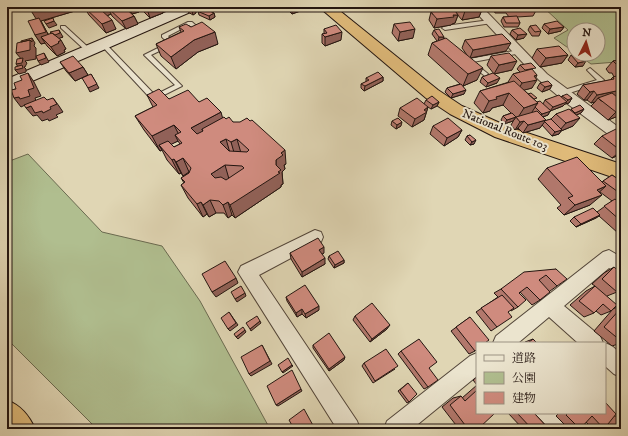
<svg xmlns="http://www.w3.org/2000/svg" width="628" height="436" font-family="'IM FELL DW Pica','Noto Serif JP',serif">
	<style>
		.green { fill: #b0be8f; stroke: #6a6a50 }
		.lines { fill: none; stroke-linecap: round; stroke-linejoin: round }
		.lane-casing { stroke: #524539; stroke-width: 2 }
		.street-casing { stroke: #524539; stroke-width: 2 }
		.secondary-casing { stroke: #231510; stroke-width: 2 }
		.highway-casing { stroke: #231510; stroke-width: 2 }
		.lane { fill: #ebe4ce; fill-rule: evenodd }
		.street { fill: #ebe4ce; fill-rule: evenodd }
		.secondary { fill: #ebe4ce; fill-rule: evenodd }
		.highway { fill: #e0bb7a; fill-rule: evenodd }
		.wall { fill: #b2786c; stroke: #231510; fill-rule: evenodd }
		.shaded-wall { fill: #916158; stroke: #231510 }
		.building { fill: #cf8b7e; stroke: #231510; fill-rule: evenodd }
		.labels { text-anchor: middle; dominant-baseline: central; stroke-width: 4; stroke-linejoin: round; paint-order: stroke }
		.street-label { font-size: 12px; fill: #231510; stroke: #ebe4ce }
	</style>
	<rect width="100%" height="100%" fill="#e0d6b4"/>
	<filter id="stains"><feTurbulence type="fractalNoise" baseFrequency=".005" numOctaves="4"/><feColorMatrix values="0 0 0 0 .2 0 0 0 0 .09 0 0 0 0 .02 0 0 0 .5 -.17"/></filter>
	<radialGradient id="worn" r=".72"><stop offset=".6" stop-color="#630" stop-opacity="0"/><stop offset="1" stop-color="#630" stop-opacity=".3"/></radialGradient>
	<!-- green -->
	<path class="green" d="M543 7H621V66L617 62 591 64 577 54H598V30H574V52L554 38 568 30Z
		M28 154 102 232 162 246 200 301 270 429H97L7 339V162Z"/>
	<g class="lines">
		<!-- lane casing -->
		<g class="lane-casing">
			<path id="lane" d="M162 7H168L175 15 174 16H170Z
				M339 7H353L350 9 329 12 326 10Z
				M490 20 492 21V23L445 30 442 28 445 26Z
				M188 22H192L201 30V32L193 33V31L195 30 189 25 168 36 174 42V44H170V46L151 55 182 86 154 100H152L100 44 105 43 155 95 175 85 144 55 166 44H169L162 37V35Z
				M61 26H65L90 49V51H86L61 28Z
				M519 50 521 51V53L473 62 487 73 488 74 485 76 471 65 470 64 473 62 469 63 466 61 469 59Z
				M590 68 604 80V82L563 95H561V91L597 80 587 70Z"/>
		</g>
		<!-- street casing -->
		<g class="street-casing">
			<path id="street" d="M471 7H482L547 74 621 129V141L616 140 569 105 539 80Z
				M315 230 321 232 323 237 321 242 259 275 357 421 360 429H337L238 272 241 266Z
				M609 250 621 257V275L609 268 564 306 600 336 603 343H578L549 317 518 343H493L496 336 603 252Z
				M605 343 612 346 621 354V377L614 374 605 366Z
				M477 353V376L412 429H384L387 421 470 356Z
				M531 413H557L566 421 569 429H543L535 420Z"/>
		</g>
		<!-- secondary casing -->
		<g class="secondary-casing">
			<path id="secondary" d="M178 7H197L195 10 7 92V79Z"/>
		</g>
		<!-- highway casing -->
		<g class="highway-casing">
			<path id="highway" d="M319 7H335L438 90 462 106 509 127 621 164V180L495 137 450 114 426 98Z
				M7 400C21 406 29 415 35 429H7Z"/>
		</g>
		<!-- lane -->
		<use href="#lane" class="lane"/>
		<!-- street -->
		<use href="#street" class="street"/>
		<!-- secondary -->
		<use href="#secondary" class="secondary"/>
		<!-- highway -->
		<use href="#highway" class="highway"/>
	</g>
	<!-- wall -->
	<path class="wall" d="M84 7 85 8 41 21 48 34 63 37 59 38 66 49 64 50 65 52 57 56 47 46 45 43 41 44 35 35 36 19Z
		M84 7 109 8 132 14 129 11 127 7 139 12 132 14 134 16 138 24 126 29 112 16 111 14 107 16 116 29 106 33 89 15Z
		M142 7H161L163 13 150 18 143 11Z
		M194 7H216V8L211 12 214 13 215 17 210 20 199 15 198 11 195 9 196 13 193 15 188 12 186 8 194 9Z
		M288 7H303V10L292 14 288 10Z
		M405 7H411V8H405Z
		M429 7H457L456 10H454L458 15 455 23 452 24 451 25 434 28 429 20 431 12 428 9Z
		M458 7H483L479 17 462 20 456 13Z
		M493 7H538L533 16 517 17 520 23 518 27H504L501 21 503 17H509L506 13H495L493 8Z
		M394 24 413 38 398 41 392 33Z
		M544 24 564 27 561 31 548 34 542 28Z
		M530 26 541 31 539 36H532L528 30Z
		M179 27H191L218 44 198 52 176 69 161 56 156 44 181 32Z
		M324 29 341 40 325 46 322 43V34H324Z
		M434 30 444 37 443 39 467 55 462 48 465 40 506 51 471 58 477 80 463 86 464 94 451 98 445 92 447 88 460 84 428 55 432 43 437 41 432 34Z
		M512 30 524 38 516 40 510 34Z
		M537 49 568 55 562 63 540 67 532 58Z
		M571 55 583 66 575 67 568 60Z
		M491 56 512 70 494 74 487 65Z
		M621 60V96L618 97 621 100V115L608 120 591 106 595 102 591 103 587 100H584L577 94 583 85 610 80 613 77H614L612 73H609L606 69 613 61Z
		M60 62 83 67 88 75 75 81 66 71Z
		M520 65 534 72 537 75 535 78 532 88 524 90 537 102 543 104 545 100 561 97 562 96 572 98 569 103 565 104 563 106 550 111 548 115 543 117 545 121 551 119 556 114 570 110 584 109 581 113 576 115 573 126 561 131 559 134 552 136 542 125 540 128 523 133 518 128 515 130 511 125 515 118 513 121 504 124 501 120 503 116 511 113 503 105 492 108 490 111 483 113 474 103 480 91 509 82H508L513 74 520 72 517 69Z
		M383 77V81L364 91 361 88V84L366 82V78Z
		M482 77 497 83 486 87 480 82Z
		M540 83 552 85 550 89 542 92 537 88Z
		M147 95 169 99 199 102 222 118 233 122 286 164 284 165 285 169 282 172 283 184 281 185V187L235 218 232 215 228 218 224 213H216L209 217 207 214 203 217 188 198 181 185 184 183 181 178 189 173V172L183 176 181 173 179 174 167 160 162 150 160 151 144 130 135 116 153 107ZM178 141 180 144 174 147 171 144Z
		M426 100 439 102 437 106 431 109 428 107 424 120 412 127 398 116 400 108 424 104Z
		M621 115V126L616 121Z
		M392 121 401 126 396 129 391 125Z
		M433 126 462 130 458 137 444 146 430 134Z
		M470 135 474 144 470 145 465 140 467 136Z
		M602 136 621 138 618 141 620 142 621 141V153L619 155 612 158 594 144Z
		M547 168 602 182 612 175 621 181V231L618 233 599 216 596 218 576 227 570 221 574 217 597 212 612 201 600 192 590 205 564 215 557 208 561 205 538 179Z
		M290 253H324L322 254 325 264 302 277 291 259Z
		M329 256 344 260V263L334 268 328 259Z
		M614 267 617 292 607 296 611 311 601 315 596 311 594 313 584 317 570 305 586 291 595 286 592 284 604 273Z
		M556 269 557 286 550 291 540 300 532 305 520 292 519 293 518 307 511 311 510 310 508 312 497 327 491 331 476 312 498 297 494 293 501 289Z
		M286 297 319 310 306 318 302 314 297 317 287 301Z
		M621 303V343L612 346 594 331 613 309 619 306Z
		M355 316 387 329 370 342 353 320Z
		M470 317 475 351 469 354 451 331Z
		M533 339 537 343H524L525 342Z
		M313 345 344 360 329 371 313 348Z
		M401 351 429 368 428 387 424 389 398 354Z
		M364 363 395 369 373 383 362 366Z
		M477 377V413L478 429H459L442 407 453 398 461 396 462 398 477 385 473 380Z
		M408 383 409 402 407 403 398 391Z
		M508 413H534L549 429H523Z
		M559 413H605L614 416H621V429H593L586 422 580 429H569L556 416Z"/>
	<!-- shaded-wall -->
	<path class="shaded-wall" d="M38 7H84L85 8 41 21 51 40 41 37 45 43 41 44 35 35 38 22 30 9Z
		M104 7H109L110 10 108 8 111 14 104 17 100 9Z
		M137 7 139 12 132 14 130 10Z
		M153 7H161L163 13 150 18 147 9Z
		M210 7H216V8L210 12 209 8Z
		M300 7H303V10L292 14V10Z
		M434 7H457L456 10 432 14Z
		M481 7H483L479 17 462 20 465 11Z
		M195 9 196 13 193 15 192 11Z
		M214 13 215 17 210 20 209 16Z
		M453 15H458L455 23 452 24 451 25 434 28 437 19Z
		M134 16 138 24 126 29 122 21Z
		M112 20 116 29 106 33 102 24Z
		M54 21 57 25 49 28 46 24Z
		M564 27 561 31 548 34 550 29Z
		M415 29 413 38 398 41 400 32Z
		M59 30 63 37 55 40 52 35Z
		M215 32 218 44 198 52 176 69 171 57 194 40Z
		M342 32 341 40 325 46V37Z
		M527 34 524 38 516 40 518 35Z
		M439 37H444L443 41 438 42Z
		M32 38 35 43 34 46 36 48V59L25 61 27 63 25 67H24L26 69V72L19 74 15 70 19 68 16 64 23 61 16 53Z
		M61 40 66 49 64 50 65 52 57 56 51 47 58 42Z
		M511 43 506 51 470 58 473 50Z
		M44 53 49 62 41 65 38 61Z
		M568 55 562 63 540 67 546 58Z
		M517 61 512 70 494 74 499 65Z
		M586 61 583 66 575 67 578 63Z
		M83 67 88 75 75 81 69 73Z
		M483 68 477 80 463 86 468 74Z
		M28 73 34 82 41 96 35 98 37 104 25 105 21 107 14 98 19 97 28 90Z
		M91 74 99 88 90 92 88 88Z
		M537 75 534 81 537 80 532 88 517 92 522 83 534 76Z
		M383 77V81L364 91 365 86Z
		M500 78 497 83 486 87 488 83Z
		M552 85 550 89 542 92 545 87Z
		M466 90 464 94 451 98 453 94Z
		M621 90V96L601 101 598 98 595 102 591 103 597 95Z
		M594 91 587 100H584L590 92Z
		M509 93 503 105 492 108 490 111 483 113 489 101 496 97Z
		M44 97 51 105 53 98 59 106 63 112 56 115 58 117 49 121 48 119 42 121 37 115 33 116 26 108 47 100Z
		M572 98 569 103 565 104 563 106 550 111 548 115 540 118 542 114 550 111 553 107 566 102 568 100Z
		M439 102 437 106 431 109 433 105Z
		M538 103 530 115 517 119 524 108Z
		M428 107 424 120 412 127 415 119 424 110Z
		M584 109 581 113 572 117 575 113Z
		M621 110V115L608 120 616 112Z
		M221 112 225 127 203 131 202 129 205 138 197 143 191 128Z
		M516 117 513 121 504 124 507 120Z
		M580 118 573 126 561 131 559 134 552 136 555 132 560 130 566 123Z
		M546 120 540 128 523 133 528 125Z
		M524 121 518 128 515 130 520 122Z
		M402 122 401 126 396 129 397 125Z
		M174 125 181 139 175 135 178 141 162 149 159 145 162 150 160 151 152 136Z
		M462 130 458 137 444 146 447 138Z
		M621 137V138L616 143V139Z
		M226 139 230 153 220 142Z
		M237 139 241 153 235 156 231 142Z
		M476 140 474 144 470 145 472 142Z
		M285 150 286 164 284 165 285 169 282 172 283 184 281 185V187L235 218 230 205 276 165V160L281 153Z
		M621 151V153L619 155 612 158Z
		M183 158 189 172 183 176 176 162Z
		M174 159 181 173 179 174 172 160Z
		M225 165 229 179 216 188 211 174Z
		M606 186 594 197 597 190Z
		M602 195 590 205 564 215 575 205Z
		M210 200 216 213 209 217 203 205Z
		M201 202 207 214 203 217 197 204Z
		M228 202 232 215 228 218 223 205Z
		M600 215 596 218 576 227 581 224Z
		M324 247V253L319 256V250Z
		M325 258V264L302 277V272Z
		M344 260V263L334 268 335 265Z
		M236 278 238 283 216 297 212 292Z
		M245 293 246 296 237 302 235 299Z
		M319 306V310L306 318 305 314Z
		M302 309V314L297 317 296 313Z
		M229 312 238 325 230 331 228 329Z
		M260 321 261 323 251 331 250 329Z
		M390 325 387 329 370 342 372 339Z
		M245 330 246 332 238 339 236 337Z
		M262 345 272 364 251 376 249 374Z
		M345 357 344 360 329 371V369Z
		M292 365 293 366 283 373 282 372Z
		M301 389 302 391 278 406 276 405Z"/>
	<!-- building -->
	<path class="building" d="M29 7H38L30 9Z
		M84 7H104L100 9 112 20 102 24Z
		M111 7H124L134 16 122 21 108 8Z
		M127 7H137L130 10Z
		M145 7H153L147 9Z
		M187 7H191L195 9 192 11 186 8Z
		M289 7H300L292 10Z
		M462 7H482H481L482 9 465 11Z
		M512 7H538L513 8Z
		M203 8 214 13 209 16 197 11Z
		M453 8 458 15H453L454 17 437 19 431 12Z
		M517 16 520 23H506L503 17Z
		M39 18 46 32 35 35 28 21Z
		M53 18 54 21 46 24 44 21Z
		M557 21 564 27 550 29 544 24Z
		M202 22 215 32 194 40 171 57 156 44 184 31 179 27 186 24 191 27Z
		M410 22 415 29 400 32 394 24Z
		M336 25 342 32 325 37 322 34 327 33 324 29Z
		M536 25 541 31 535 32 530 26Z
		M520 28 527 34 518 35 512 30Z
		M439 29 444 37H439L434 30Z
		M59 30 60 33 55 35 52 33H51L50 32Z
		M52 33 61 40 58 42 59 43 51 47 41 37Z
		M502 34 511 43 473 50 465 40Z
		M32 38V42L30 40 21 42V41Z
		M446 38 483 68 468 74 432 43Z
		M30 40V50L16 53 17 43Z
		M559 46 568 55 546 58 537 49Z
		M44 53 46 58 38 61 36 56Z
		M509 53 517 61 499 65 491 56Z
		M579 54 586 61 578 63 571 55Z
		M73 56 83 67 69 73 60 62Z
		M23 58 22 63 16 64 17 59Z
		M621 60V68L618 64H616L613 61Z
		M531 63 536 68 525 70 520 65Z
		M22 65 23 68 15 70V67Z
		M532 69 537 75 534 76 537 80 522 83 513 74Z
		M378 72 383 77 365 86 361 84 369 80 366 78Z
		M28 73 34 88 28 90 30 96 20 99 19 97 14 98 11 90 16 89 14 83 22 80 20 76Z
		M493 73 500 78 488 83 482 77Z
		M91 74 97 84 88 88 82 78Z
		M620 75 621 76V90L597 95 594 91 590 92 583 85 614 79 613 77Z
		M514 81 538 103 524 108 509 93 496 97 497 99 489 101 480 91Z
		M548 81 552 85 545 87 540 83Z
		M461 84 466 90 453 94 447 88Z
		M159 89 169 99 188 90 199 102 207 98 221 112 191 128 197 134 203 131 202 129 224 117 226 119 229 117 233 122H240L247 118 250 121 252 120 285 150 281 153 283 155 276 160V165L281 170 278 172 280 173 230 205 228 202 223 205 219 201 210 200 203 205 201 202 197 204 181 185 185 182 181 178 189 173 191 168 183 158 176 162 174 159 172 160 159 145 168 141 174 147 182 143 175 135 181 132 174 125 152 136 135 116 157 105 147 95ZM226 139 231 142 237 139 249 150 247 152 229 151 220 142ZM225 165 242 166 244 168 226 180 221 177 215 178 211 174Z
		M531 93 537 98 534 99 528 94Z
		M612 93 621 100V110L616 112 598 98Z
		M567 94 572 98 568 100 562 96Z
		M559 95 567 102 553 107 545 100Z
		M432 96 439 102 433 105 426 100Z
		M44 97 47 100 53 98 57 104 50 107 51 109 43 113 42 111 35 113 31 106 26 108 24 105Z
		M417 98 428 107 424 110 427 112 415 119 400 108Z
		M540 101 551 111 542 114 535 107 538 103 537 102Z
		M580 105 584 109 575 113 571 109Z
		M569 109 580 118 566 123 556 114Z
		M537 111 546 120 528 125 524 121 520 122 516 117Z
		M512 113 516 117 507 120 503 116Z
		M398 118 402 122 397 125 392 121Z
		M448 118 462 130 447 138 433 126Z
		M551 119 562 130 555 132 544 121Z
		M616 129 621 133V137L616 139 621 143V151L602 136Z
		M470 135 476 140 472 142 467 136Z
		M577 157 606 186 597 190 602 195 575 205 568 198 573 196 547 168Z
		M612 175 621 181V194L603 181Z
		M615 199 621 204V221L604 206Z
		M593 208 600 215 581 224 574 217Z
		M318 238 324 247 319 250 325 258 302 272 290 253Z
		M338 251 344 260 335 265 329 256Z
		M225 261 236 278 212 292 202 274Z
		M614 267 621 273V288L617 292 602 279Z
		M556 269 567 279 557 286 546 275 539 280 550 292 540 300 527 287 519 293 526 300 518 307 501 289 524 272Z
		M305 285 319 306 305 314 302 309 296 313 286 297Z
		M241 286 245 293 235 299 231 292Z
		M595 286 617 305 611 311 603 304 594 313 579 301Z
		M502 295 514 308 508 312 512 317 497 327 481 308Z
		M372 303 390 325 372 339 355 316Z
		M621 308V341L604 327Z
		M229 312 236 323 228 329 221 318Z
		M257 316 260 321 250 329 246 323Z
		M470 317 489 340 485 343H477V349L475 351 456 327Z
		M243 327 245 330 236 337 234 334Z
		M329 333 345 357 329 369 313 345Z
		M419 339 437 362 429 368 438 380 428 387 401 351Z
		M533 339 537 343H528Z
		M262 345 270 361 249 374 241 357Z
		M386 349 398 366 375 381 364 363Z
		M288 358 292 365 282 372 278 365Z
		M292 370 301 389 276 405 267 386Z
		M408 383 417 394 409 402 400 390Z
		M477 390V413H495L478 429H468L450 405 461 396 465 401Z
		M605 402 616 414 604 429 592 416 580 429 566 415 568 413H605Z
		M304 409 315 429H294L289 420Z
		M517 413H534L549 429H532Z
		M621 419V429H613Z
		M424 426 426 429H421Z"/>
	<g class="labels">
		<!-- street labels -->
		<g class="street-label">
			<text transform="translate(505 130) rotate(22)">National Route 103</text>
		</g>
	</g>
	<!-- margin -->
	<rect width="628" height="436" fill="none" stroke="#e0d6b4" stroke-width="24"/>
	<rect x="8" y="8" width="612" height="420" fill="none" stroke="#231510" stroke-width="2"/>
	<rect x="12" y="12" width="604" height="412" fill="none" stroke="#231510"/>
	<!-- legend -->
	<rect x="476" y="342" width="130" height="72" fill="#ebe4ce" stroke="#9b9182"/>
	<rect x="484" y="355" width="20" height="6" fill="#ebe4ce" stroke="#9b9182"/>
	<text x="512" y="362" font-size="12" fill="#231510">道路</text>
	<rect x="484" y="372" width="20" height="12" fill="#b0be8f" stroke="#9b9182"/>
	<text x="512" y="382" font-size="12" fill="#231510">公園</text>
	<rect x="484" y="392" width="20" height="12" fill="#cf8b7e" stroke="#9b9182"/>
	<text x="512" y="402" font-size="12" fill="#231510">建物</text>
	<!-- north arrow -->
	<g transform="translate(586 42) rotate(5)"><circle r="19" fill="#ebe4ce" stroke="#9b9182"/>
	<path d="M0-3L7 15L0 10L-7 15Z" fill="#8f2418"/>
	<text y="-6" font-size="11" font-weight="bold" text-anchor="middle" fill="#231510">N</text>
	</g>
	<rect width="100%" height="100%" filter="url(#stains)"/>
	<rect width="100%" height="100%" fill="url(#worn)"/>
</svg>
